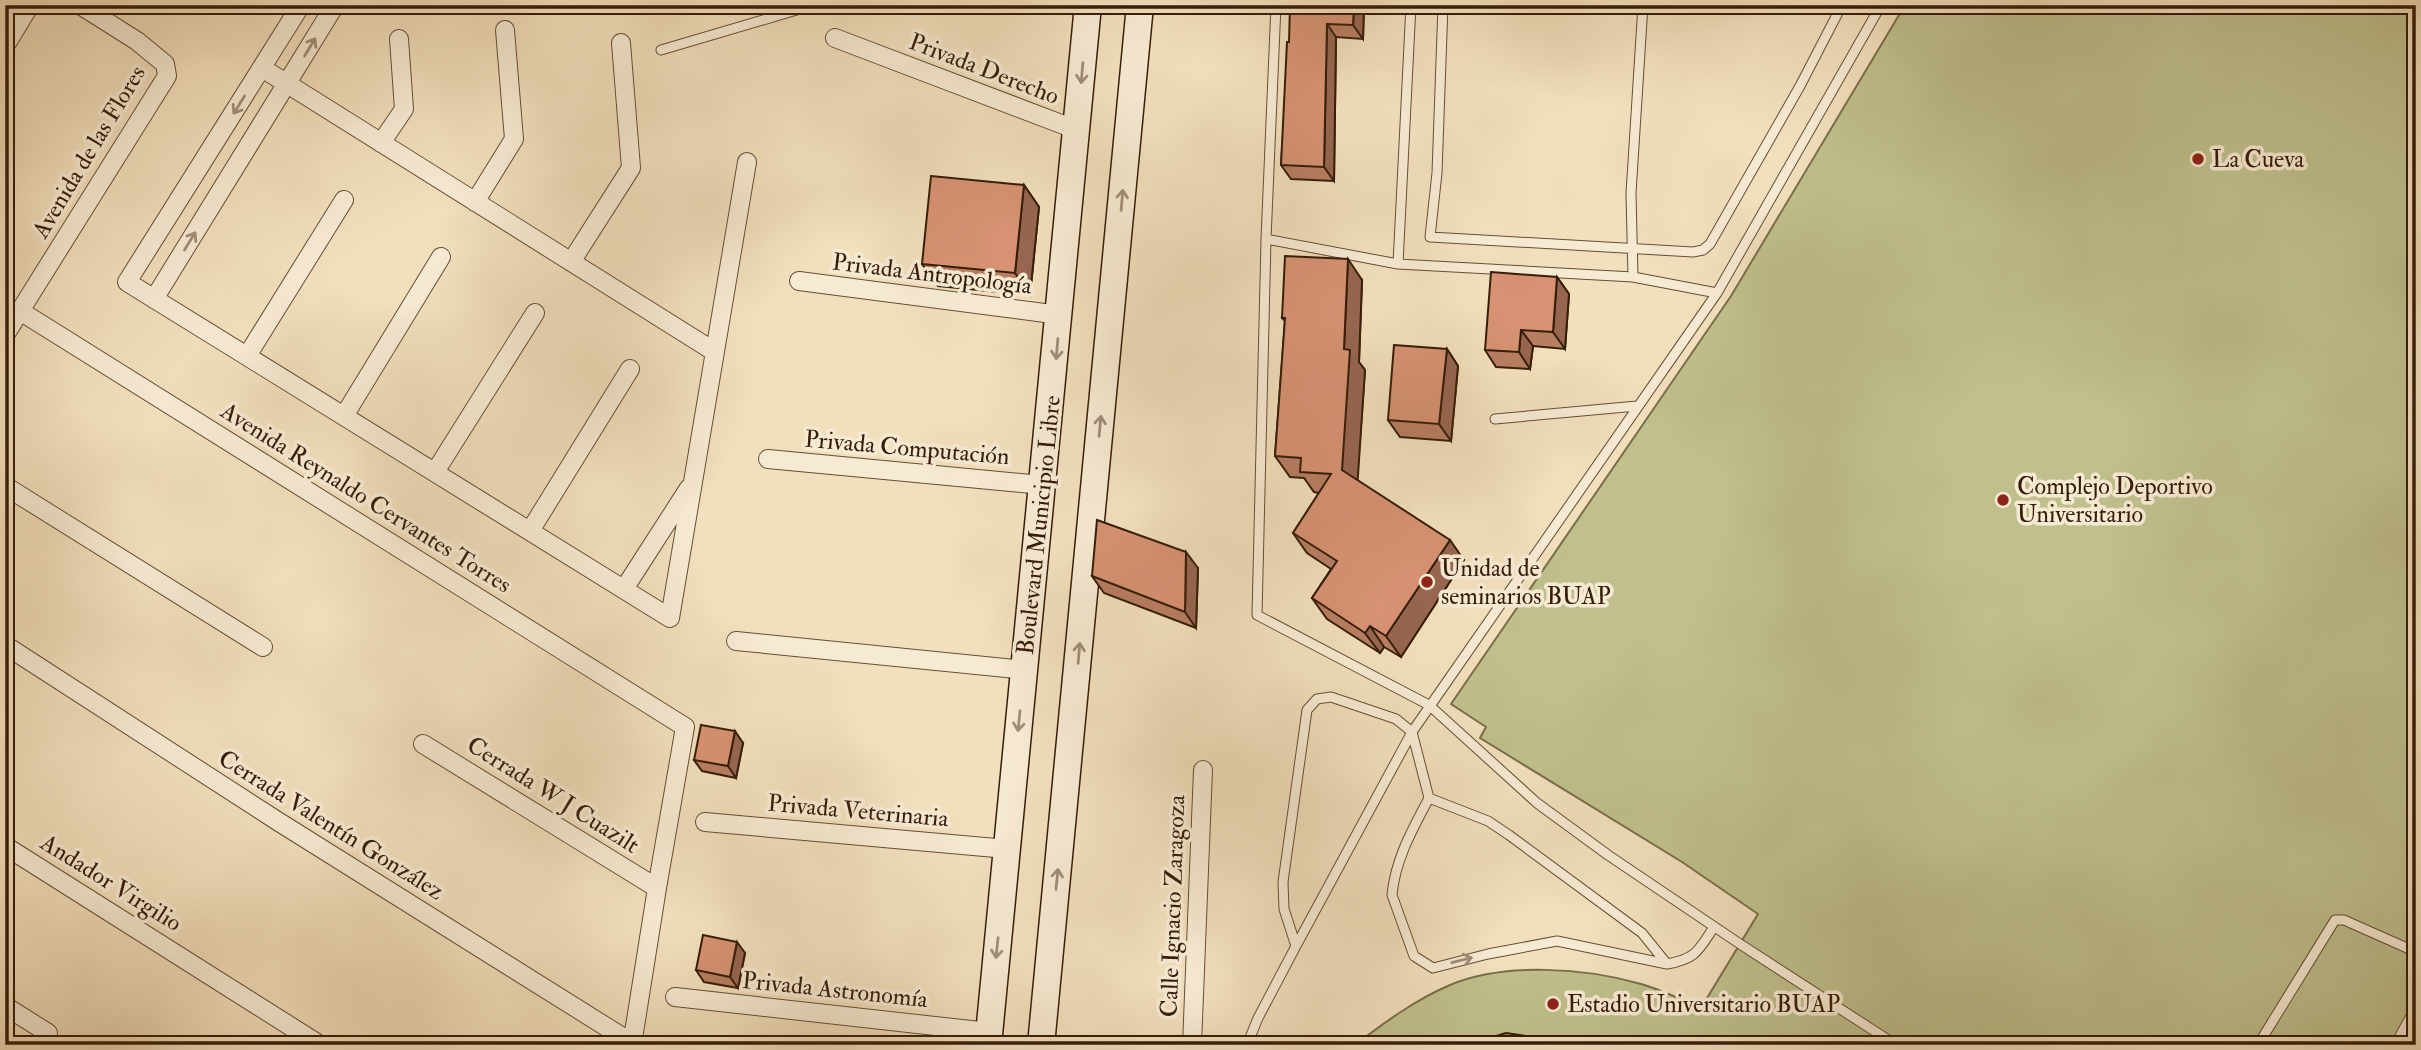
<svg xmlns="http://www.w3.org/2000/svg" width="2421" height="1050" font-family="'IM FELL Double Pica',serif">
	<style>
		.green { fill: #bfc08d; stroke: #7a6e4a; stroke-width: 2 }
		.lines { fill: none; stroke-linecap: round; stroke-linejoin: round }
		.lane-casing { stroke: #654e35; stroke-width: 11 }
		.street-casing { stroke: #654e35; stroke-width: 20 }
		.secondary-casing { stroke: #361d08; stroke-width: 29 }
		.lane { stroke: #f7ead3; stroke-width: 9 }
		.street { stroke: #f7ead3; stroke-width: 18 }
		.secondary { stroke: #f7ead3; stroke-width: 26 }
		.wall { fill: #b87e62; stroke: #361d08; stroke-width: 2 }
		.shaded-wall { fill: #966650; stroke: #361d08; stroke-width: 2 }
		.building { fill: #d69272; stroke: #361d08; stroke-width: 2 }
		.oneway { stroke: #a08e78 }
		.poi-dot { fill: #8f2418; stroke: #f7ead3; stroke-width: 2.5 }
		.labels { text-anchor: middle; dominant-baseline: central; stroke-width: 7; stroke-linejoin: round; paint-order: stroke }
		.street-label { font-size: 24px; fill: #361d08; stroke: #f7ead3 }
		.poi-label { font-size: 24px; fill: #361d08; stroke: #f7ead3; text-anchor: start }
	</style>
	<rect width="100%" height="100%" fill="#f2dfbc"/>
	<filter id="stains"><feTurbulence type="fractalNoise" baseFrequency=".00286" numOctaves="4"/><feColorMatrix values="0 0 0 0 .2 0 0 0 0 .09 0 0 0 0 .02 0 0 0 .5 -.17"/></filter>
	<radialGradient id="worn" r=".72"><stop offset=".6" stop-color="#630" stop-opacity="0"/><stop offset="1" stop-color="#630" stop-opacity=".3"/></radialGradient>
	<!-- green -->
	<path class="green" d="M1905 5H2416V1045H1355C1385 1022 1415 1000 1450 985 1505 962 1586 968 1641 984 1662 990 1682 1000 1701 1008L1758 914 1682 862 1480 738 1486 727 1451 704 1731 296Z"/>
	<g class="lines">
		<!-- lane casing -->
		<g class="lane-casing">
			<path id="lane" d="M1276 5 1266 239 1257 615 1429 705 1537 803 1608 855 1740 944 1896 1045
				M1443 5 1437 173 1430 237 1693 252 1703 250 1710 244 1800 86 1842 5
				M661 50 800 9 805 5
				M1266 239 1398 264 1633 277 1717 293
				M1398 264 1411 5
				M1633 277 1631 193 1643 5
				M1495 419 1637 406
				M1296 946 1284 909 1283 882 1307 710 1317 699 1331 697 1396 719 1412 732 1429 798 1488 821 1509 835 1642 933 1667 964 1557 941 1488 954 1433 968 1414 956 1392 895C1395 860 1413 828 1429 798
				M1667 964C1696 959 1698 951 1714 927
				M1247 1045 1258 1018 1296 946 1412 732 1717 293 1881 5
				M2258 1045 2335 920H2344L2416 952
				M2395 1045 2416 1007"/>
		</g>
		<!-- street casing -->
		<g class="street-casing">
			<path id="street" d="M301 5 127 282 670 618 747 162
				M835 38 1077 130
				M5 46 30 5
				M262 68 715 352
				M381 143 404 109 399 39
				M475 202 514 139 505 30
				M571 262 631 168 621 43
				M799 281 1060 315
				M154 299 335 5
				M20 311 685 727 657 888 632 1045
				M5 335 167 76 165 64 137 41 80 5
				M247 356 344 200
				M344 416 441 257
				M768 459 1042 485
				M435 472 535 313
				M5 486 263 647
				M530 531 630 369
				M624 589 689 488
				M736 641 1025 670
				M5 645 279 822 632 1043
				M423 744 657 888
				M705 822 1007 849
				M5 846 320 1045
				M675 997 989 1032
				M5 1006 48 1033
				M1192 1045 1203 770"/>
		</g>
		<!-- secondary casing -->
		<g class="secondary-casing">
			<path id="secondary" d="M988 1045 1088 5
				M1041 1045 1140 5"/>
		</g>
		<!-- lane -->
		<use href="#lane" class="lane"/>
		<!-- street -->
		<use href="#street" class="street"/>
		<!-- secondary -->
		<use href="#secondary" class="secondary"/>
	</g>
	<!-- wall -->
	<path class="wall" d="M1364 5 1363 39 1336 37 1334 181 1291 179 1281 165 1289 42Z
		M1024 185 1039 207 1030 295 938 286 922 264Z
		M1557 277 1569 294 1565 349 1533 346 1530 369 1496 367 1485 350Z
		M1362 280 1359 362 1365 370 1357 480 1464 560 1401 657 1384 647 1380 653 1327 619 1312 598 1331 569 1307 553 1293 533 1319 493 1314 492 1304 478 1290 477 1275 456 1285 321 1282 318Z
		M1447 349 1458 366 1451 441 1400 437 1388 420Z
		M1198 568 1196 628 1104 593 1092 576Z
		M743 743 736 778 702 771 694 760Z
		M745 953 738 988 704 982 696 970Z"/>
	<!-- shaded-wall -->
	<path class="shaded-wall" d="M1354 5H1364L1363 39 1353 25Z
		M1327 24 1336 37 1334 181 1324 167Z
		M1024 185 1039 207 1030 295 1015 273Z
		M1348 259 1362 280 1359 362 1365 370 1357 490 1342 470 1344 349Z
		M1557 277 1569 294 1565 349 1553 332Z
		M1521 330 1533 346 1530 369 1519 352Z
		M1447 349 1458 366 1451 441 1439 424Z
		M1450 540 1464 560 1401 657 1386 636Z
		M1186 552 1198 568 1196 628 1185 612Z
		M1370 626 1384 647 1380 653 1365 633Z
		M735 731 743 743 736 778 728 766Z
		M737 942 745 953 738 988 730 977Z"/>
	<!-- building -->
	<path class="building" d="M1290 5H1354L1353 25 1327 24 1324 167 1281 165 1287 42H1289Z
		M931 176 1024 185 1015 273 922 264Z
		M1285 256 1348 259 1344 349 1350 350 1342 470 1450 540 1386 636 1370 626 1365 633 1312 598 1337 561 1293 533 1331 474 1300 472 1301 458 1275 456 1285 318H1282Z
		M1491 272 1557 277 1553 332 1521 330 1519 352 1485 350Z
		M1394 345 1447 349 1439 424 1388 420Z
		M1097 520 1186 552 1185 612 1092 576Z
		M701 725 735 731 728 766 694 760Z
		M703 935 737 942 730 977 696 970Z
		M1506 1033 1585 1045H1466Z
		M823 1042 836 1045H822Z"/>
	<!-- one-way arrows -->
	<defs><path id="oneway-shaft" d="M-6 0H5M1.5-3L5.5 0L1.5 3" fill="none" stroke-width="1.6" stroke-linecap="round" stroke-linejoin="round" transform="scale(1.75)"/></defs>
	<g class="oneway">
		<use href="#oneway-shaft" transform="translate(310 47) rotate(-59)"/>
		<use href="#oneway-shaft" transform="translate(1082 73) rotate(95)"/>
		<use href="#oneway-shaft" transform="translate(239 105) rotate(122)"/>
		<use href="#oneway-shaft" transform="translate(1122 200) rotate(-85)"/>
		<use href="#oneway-shaft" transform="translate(190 241) rotate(-58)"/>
		<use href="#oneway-shaft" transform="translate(1057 349) rotate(95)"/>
		<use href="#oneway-shaft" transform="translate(1100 426) rotate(-85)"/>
		<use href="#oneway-shaft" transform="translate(1079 653) rotate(-85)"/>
		<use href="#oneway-shaft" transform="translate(1019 721) rotate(96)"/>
		<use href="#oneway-shaft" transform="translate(1057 879) rotate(-84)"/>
		<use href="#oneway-shaft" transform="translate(997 948) rotate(96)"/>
		<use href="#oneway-shaft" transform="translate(1462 960) rotate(-14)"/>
	</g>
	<!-- markers -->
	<g class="poi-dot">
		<circle cx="2198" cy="159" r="7"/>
		<circle cx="2003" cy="500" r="7"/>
		<circle cx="1427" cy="582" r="7"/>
		<circle cx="1553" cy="1004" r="7"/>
	</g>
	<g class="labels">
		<!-- street labels -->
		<g class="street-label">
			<text transform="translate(984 69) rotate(21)">Privada Derecho</text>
			<text transform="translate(89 152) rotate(-59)">Avenida de las Flores</text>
			<text transform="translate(932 274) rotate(7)">Privada Antropología</text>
			<text transform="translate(907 448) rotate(5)">Privada Computación</text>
			<text transform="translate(366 498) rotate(32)">Avenida Reynaldo Cervantes Torres</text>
			<text transform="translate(1039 525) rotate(-84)">Boulevard Municipio Libre</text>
			<text transform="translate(553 795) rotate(32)">Cerrada W J Cuazilt</text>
			<text transform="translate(858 811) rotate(5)">Privada Veterinaria</text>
			<text transform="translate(331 825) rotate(32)">Cerrada Valentín González</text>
			<text transform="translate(111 883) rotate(32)">Andador Virgilio</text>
			<text transform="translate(1173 906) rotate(-88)">Calle Ignacio Zaragoza</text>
			<text transform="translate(835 990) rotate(6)">Privada Astronomía</text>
		</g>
		<!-- poi labels -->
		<g class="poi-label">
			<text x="2212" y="159">La Cueva</text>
			<text x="2017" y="486">Complejo Deportivo<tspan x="2017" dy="28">Universitario</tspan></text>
			<text x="1441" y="568">Unidad de<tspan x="1441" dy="28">seminarios BUAP</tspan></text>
			<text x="1567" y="1004">Estadio Universitario BUAP</text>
		</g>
	</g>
	<!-- margin -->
	<rect width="2421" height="1050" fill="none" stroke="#f2dfbc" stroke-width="28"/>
	<rect x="7" y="7" width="2407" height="1036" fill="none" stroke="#361d08" stroke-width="3.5"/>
	<rect x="14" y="14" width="2393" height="1022" fill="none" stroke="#361d08" stroke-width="2"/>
	<rect width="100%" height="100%" filter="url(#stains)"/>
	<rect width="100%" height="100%" fill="url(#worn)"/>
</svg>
